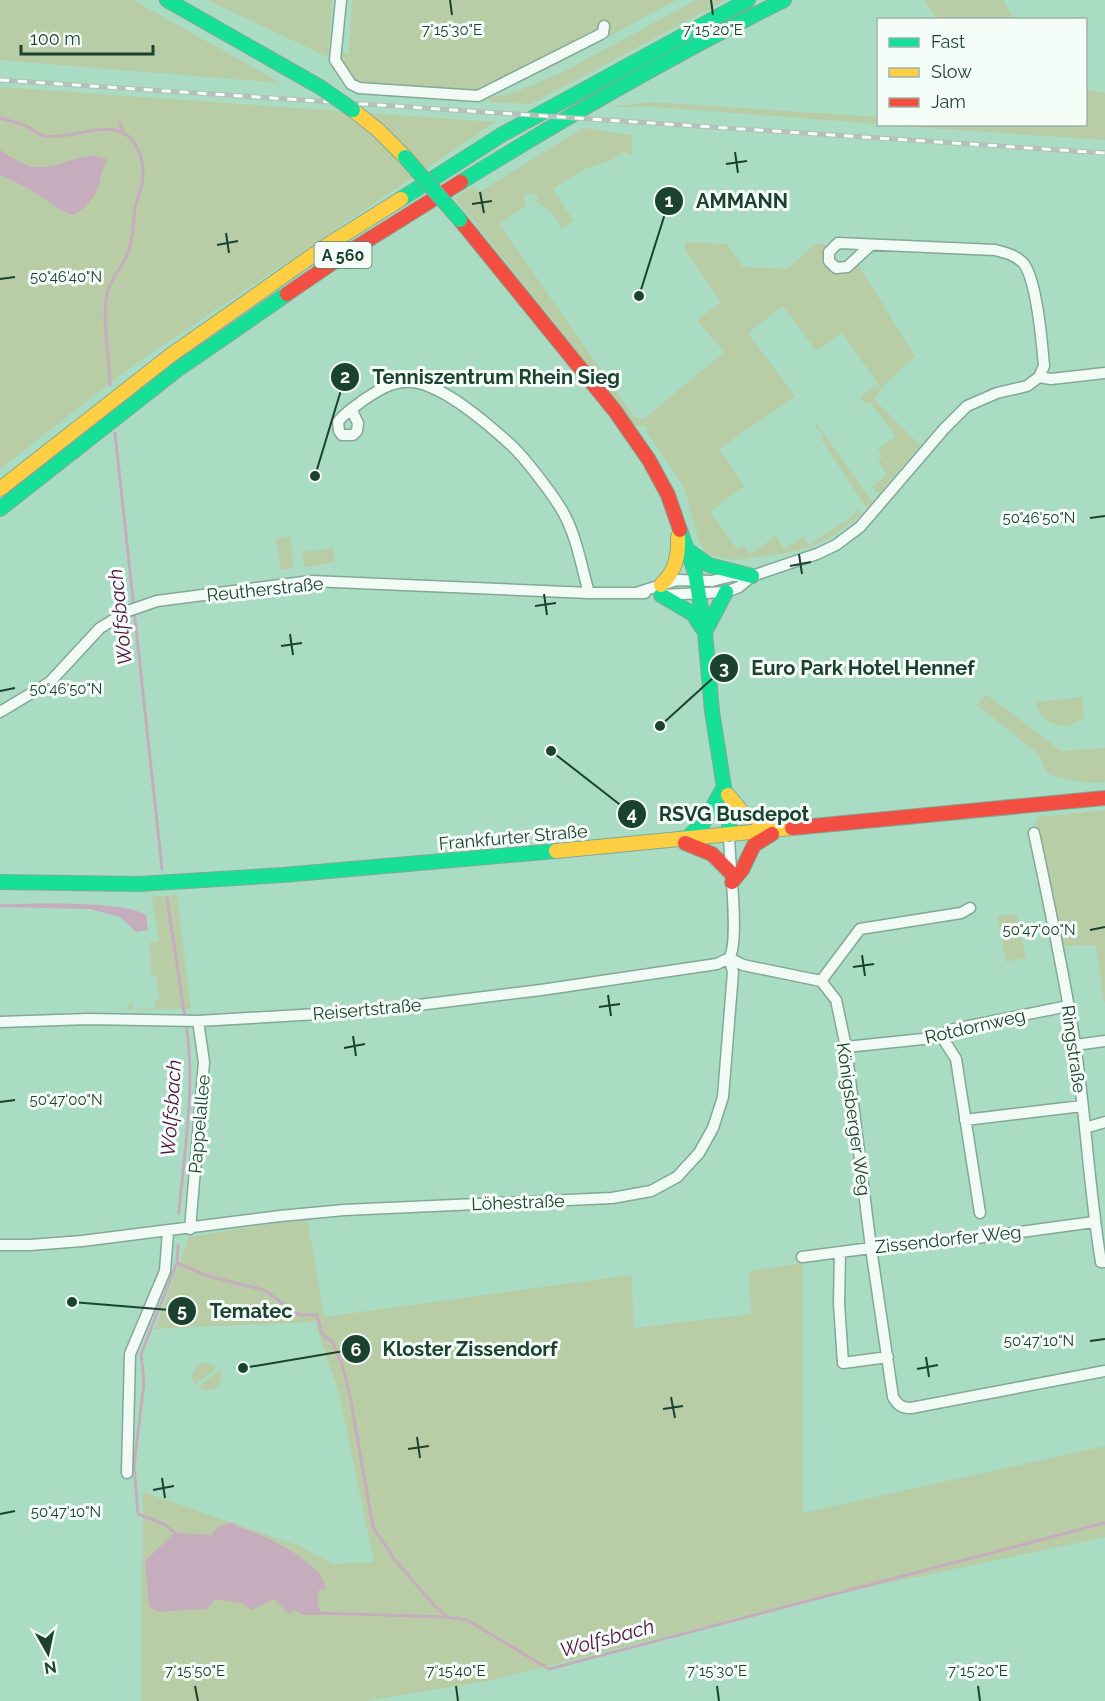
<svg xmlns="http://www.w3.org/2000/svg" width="1105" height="1701" font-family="Raleway,sans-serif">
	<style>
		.green { fill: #b8cca6 }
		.water { fill: #c6adbe }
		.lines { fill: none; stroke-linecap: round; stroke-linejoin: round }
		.stream { stroke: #c6adbe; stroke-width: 3 }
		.street-casing { stroke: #81a996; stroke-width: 13 }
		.fast-casing { stroke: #81a996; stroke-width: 16 }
		.slow-casing { stroke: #81a996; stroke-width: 16 }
		.jam-casing { stroke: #81a996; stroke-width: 16 }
		.street { stroke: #f2faf6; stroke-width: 10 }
		.fast { stroke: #16e098; stroke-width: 14 }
		.slow { stroke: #ffcf43; stroke-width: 14 }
		.jam { stroke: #f24e42; stroke-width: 14 }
		.rail-casing { stroke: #b3c1ba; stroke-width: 5 }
		.rail { stroke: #f5fdf8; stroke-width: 3; stroke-dasharray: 9; stroke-linecap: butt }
		.fast-bridge-casing { stroke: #81a996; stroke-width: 16; stroke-linecap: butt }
		.fast-bridge { stroke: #16e098; stroke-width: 14 }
		.ticks { fill: none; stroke: #1b412f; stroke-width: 2 }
		.labels { text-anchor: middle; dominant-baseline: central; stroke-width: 6; stroke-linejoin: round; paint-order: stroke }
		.shield { fill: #f5fdf8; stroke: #5c796b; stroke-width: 1.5 }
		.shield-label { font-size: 16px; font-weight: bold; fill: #1b412f }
		.street-label { font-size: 18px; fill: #1b412f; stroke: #f5fdf8 }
		.water-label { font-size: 20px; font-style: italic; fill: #541141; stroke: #f5fdf8 }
		.ticks-label { font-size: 15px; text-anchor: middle; fill: #1b412f; stroke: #f5fdf8; stroke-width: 6; stroke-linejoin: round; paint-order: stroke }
		.leader { fill: none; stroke: #1b412f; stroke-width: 2 }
		.callout-dot { fill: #1b412f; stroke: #f5fdf8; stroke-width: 2 }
		.mark-label { font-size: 18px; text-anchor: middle; font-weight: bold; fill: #fff }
		.callout-label { font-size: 20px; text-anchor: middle; font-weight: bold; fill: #1b412f; stroke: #f5fdf8; stroke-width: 6; stroke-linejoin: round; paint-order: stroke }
	</style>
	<rect width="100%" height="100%" fill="#aadcc3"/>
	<!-- green -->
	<path class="green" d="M0 0H133L281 83 0 60Z
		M207 0H332L328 57Z
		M352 0H676L555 66 520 82 512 81 608 32 611 26 480 92 360 85 338 62 339 54H349Z
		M696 0H726L531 104 491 102 486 98 516 92 565 71Z
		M924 0H1003L1014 19H938Z
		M0 87 495 122 131 367 0 469Z
		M1086 90 1105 93V140L884 125 1086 124Z
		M649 102 878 117V124L656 107H607Z
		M583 128 632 135V155L624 152 612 160 585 169 553 189 573 220 562 229 552 213 536 201 538 199V195L526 193 524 196 526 205 499 224 634 417 644 419 724 352 697 320 721 302 684 248 686 242 727 244 743 267 787 269 815 244H826L822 258C827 278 845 276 857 263L915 356 881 388 842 333 816 351 783 306 748 333 795 396 719 449 744 486 710 512 737 549 744 545 750 554 776 536 784 549 803 537 809 545 854 515 856 509H859L861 515 835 535 809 548 783 554 735 560 708 555 699 541 684 487 649 435 646 426H636L455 198 474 186 479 192Z
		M876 385 881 390 874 399 920 445 879 494 872 487 887 475 878 461 882 457 878 449 896 436 870 402 865 404 860 397Z
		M817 424 872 501 871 506 867 507 863 503 821 439 824 437 815 426Z
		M290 536 294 568 281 570 276 538Z
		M333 548 335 562 304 567 302 552Z
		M986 694 1061 751 1105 748V782C1084 784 1068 780 1048 774L1038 754 977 705Z
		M1082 697 1084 718 1067 727C1049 722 1041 721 1036 702Z
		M1105 810V1002H1104L1096 945 1064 946 1035 825 1038 817Z
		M177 895 191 1009 126 1010 130 1003H132L133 1009 155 1008V1001L160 1000 156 975H151L150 942 159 941 152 897Z
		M1013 914 1017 916 1026 958 1006 962 997 916Z
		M307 1218 324 1317 631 1275 634 1328 751 1314 749 1271 802 1263 803 1513 1105 1446V1537L804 1601 488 1681 364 1701H141L143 1492 297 1545 333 1564 374 1562 339 1393 315 1322 155 1329 189 1237Z
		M205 1362 217 1367 195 1385C189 1375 194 1366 205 1362Z
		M220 1369C224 1385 213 1396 198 1387Z"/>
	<!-- water -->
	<path class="water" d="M0 150C10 156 22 165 34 167 61 170 84 147 108 160 101 169 102 173 100 182 97 196 85 209 73 215L63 211 26 187 0 175Z
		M0 904C32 904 122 900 146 915L148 930 136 932 120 917 90 909 0 907Z
		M234 1523C239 1529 247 1529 254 1532 275 1541 308 1558 321 1576 323 1579 325 1585 326 1589L319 1590C316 1599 317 1607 323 1615H303L295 1610 289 1614 274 1599 252 1610 241 1603 215 1599 207 1609 157 1612 149 1606 145 1561 174 1533 211 1535C217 1526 223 1523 234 1523Z"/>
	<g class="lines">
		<!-- stream -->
		<path class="stream" d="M0 118C8 121 18 122 26 126 33 129 37 135 46 136 68 140 100 123 121 132 139 139 146 165 142 183 141 192 136 200 135 209 133 223 133 240 128 253 122 268 110 278 107 294 102 318 109 359 110 385
			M120 122 123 132
			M115 433 162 869
			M167 898 185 1018
			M179 1213C184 1151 196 1087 186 1024
			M178 1245 177 1263 208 1276 264 1290 299 1315H317L322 1334 333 1343 342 1364 350 1396 373 1527 395 1560 434 1605 447 1617 467 1620 549 1669 1105 1523
			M177 1263 141 1354 144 1382 134 1466 138 1514 164 1524 178 1535
			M320 1613 445 1617"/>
		<!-- street casing -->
		<g class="street-casing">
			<path id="street" d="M341 0 335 60 351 84 359 88 478 96 603 33 604 26
				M1039 377 1051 379 1105 373
				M351 409 358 423 357 431 353 435H342L339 431 338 422C344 413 354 408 362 401 377 391 393 380 412 382 444 385 488 424 511 445 525 458 550 491 560 507 576 532 581 565 589 593
				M639 592 677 580 712 581 732 576H752L817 554 836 545 860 527 944 429 967 406 997 393 1027 386 1039 377 1044 366C1042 343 1037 282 1024 264 1016 255 1006 253 995 250L838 243 829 252V261L836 268 847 267 871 245
				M661 595 726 592 739 587 752 576
				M0 712 50 682 100 628 128 611 157 601 311 581 589 593H645
				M1034 833C1049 903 1064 973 1075 1044 1086 1117 1089 1190 1101 1262H1105
				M821 981 860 929 961 913 970 908
				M0 1022 88 1019 198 1021 370 1011 541 990 717 964 729 958 743 965 821 981 836 1000 846 1047 871 1248 893 1397C898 1405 901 1408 911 1408L1105 1371
				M942 1037 956 1059 980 1213
				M1075 1045 1105 1041
				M846 1047 942 1037 949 1030 1068 1006
				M965 1120 1082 1106
				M1085 1128 1105 1122
				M190 1229 204 1062 198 1021
				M0 1245H30L82 1241 280 1216 344 1210 612 1198 651 1191 677 1177 699 1153 713 1128 723 1097 733 972 729 958C740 944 729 858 729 835
				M840 1252 839 1304 843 1363 888 1357
				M802 1257 871 1248 947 1242 1094 1222
				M127 1473 130 1354 165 1271 168 1232"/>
		</g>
		<!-- fast casing -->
		<g class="fast-casing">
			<path id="fast" d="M167 0 320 87
				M461 182C566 117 673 55 784 0
				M401 199 503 134 748 0
				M0 509 177 370 287 294
				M680 530 695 572 705 632 712 711 729 819V835
				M689 551 709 565 752 576
				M661 595 693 614 702 628
				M705 632 726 592
				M686 839 704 822 724 787
				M0 882 139 884 283 875 556 851"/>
		</g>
		<!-- slow casing -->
		<g class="slow-casing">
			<path id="slow" d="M353 110 378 130 405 157
				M0 489 171 355 326 246 401 199
				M661 585C675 571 679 557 678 537
				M728 795 743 813 778 828
				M556 851 792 828"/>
		</g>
		<!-- jam casing -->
		<g class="jam-casing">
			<path id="jam" d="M460 220 615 411 649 460 668 495 680 530
				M287 294 347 253 461 182
				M792 828 1105 798
				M685 843 712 854 732 874
				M732 882 742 870 754 845 772 834"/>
		</g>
		<!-- street -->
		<use href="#street" class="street"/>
		<!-- fast -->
		<use href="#fast" class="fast"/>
		<!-- slow -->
		<use href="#slow" class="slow"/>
		<!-- jam -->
		<use href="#jam" class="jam"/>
		<!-- rail casing -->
		<g class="rail-casing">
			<path id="rail" d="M0 80 1105 153"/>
		</g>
		<!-- rail -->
		<use href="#rail" class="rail"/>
		<!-- fast-bridge casing -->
		<g class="fast-bridge-casing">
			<path id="fast-bridge" d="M320 87 353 110
				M405 157 460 220"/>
		</g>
		<!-- fast-bridge -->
		<use href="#fast-bridge" class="fast-bridge"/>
	</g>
	<!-- ticks -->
	<path class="ticks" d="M450 0 452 15M711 0 713 15M735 152 738 173M726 164 747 161M480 192 484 213M472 204 492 201M226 233 229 253M217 245 238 241M0 279 15 277M1090 518 1105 516M799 554 802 574M790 566 811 562M544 594 547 615M535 606 556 603M290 634 293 655M281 646 302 643M0 691 15 688M1090 930 1105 927M862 955 865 976M853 967 874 964M608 995 611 1016M599 1007 620 1004M353 1036 356 1056M344 1048 365 1044M0 1102 15 1100M1090 1341 1105 1339M926 1357 929 1377M917 1369 938 1365M671 1397 675 1418M663 1409 683 1406M417 1437 420 1458M408 1449 429 1446M162 1478 165 1498M153 1490 174 1486M0 1514 15 1511M195 1686 198 1701M456 1686 458 1701M717 1686 719 1701M978 1686 980 1701"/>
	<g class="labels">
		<!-- shield labels -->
		<rect class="shield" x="314.5" y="242" width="57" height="26" rx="4.5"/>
		<g class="shield-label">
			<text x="343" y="255">A 560</text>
		</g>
		<!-- street labels -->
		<g class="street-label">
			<text transform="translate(265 589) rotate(-6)">Reutherstraße</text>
			<text transform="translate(513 837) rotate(-5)">Frankfurter Straße</text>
			<text transform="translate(367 1009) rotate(-5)">Reisertstraße</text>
			<text transform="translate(975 1026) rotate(-13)">Rotdornweg</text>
			<text transform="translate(1074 1049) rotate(82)">Ringstraße</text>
			<text transform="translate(854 1119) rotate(82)">Königsberger Weg</text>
			<text transform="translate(199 1124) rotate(-85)">Pappelallee</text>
			<text transform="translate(518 1202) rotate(-2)">Löhestraße</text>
			<text transform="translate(948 1239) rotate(-6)">Zissendorfer Weg</text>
		</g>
		<!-- water labels -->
		<g class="water-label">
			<text transform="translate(120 617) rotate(-96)">Wolfsbach</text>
			<text transform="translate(171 1108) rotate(-86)">Wolfsbach</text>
			<text transform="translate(607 1638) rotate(-15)">Wolfsbach</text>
		</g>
	</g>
	<g class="ticks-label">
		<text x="452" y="35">7°15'30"E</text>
		<text x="713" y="35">7°15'20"E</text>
		<text x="66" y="282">50°46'40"N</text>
		<text x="1039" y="523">50°46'50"N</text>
		<text x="66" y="694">50°46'50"N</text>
		<text x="1039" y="935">50°47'00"N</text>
		<text x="66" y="1105">50°47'00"N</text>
		<text x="1039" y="1346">50°47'10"N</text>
		<text x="66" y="1517">50°47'10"N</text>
		<text x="195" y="1676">7°15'50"E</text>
		<text x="456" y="1676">7°15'40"E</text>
		<text x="717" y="1676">7°15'30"E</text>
		<text x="978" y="1676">7°15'20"E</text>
	</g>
	<!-- callouts -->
	<path class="leader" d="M639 296L669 201M315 476L345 377M660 726L724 668M551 751L632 814M72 1302L182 1311M243 1368L356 1349"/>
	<g class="callout-dot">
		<circle cx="639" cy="296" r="6"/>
		<circle cx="315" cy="476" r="6"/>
		<circle cx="660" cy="726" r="6"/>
		<circle cx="551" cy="751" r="6"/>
		<circle cx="72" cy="1302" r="6"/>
		<circle cx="243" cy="1368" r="6"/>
		<circle cx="669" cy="201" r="15"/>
		<circle cx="345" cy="377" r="15"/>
		<circle cx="724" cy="668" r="15"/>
		<circle cx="632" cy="814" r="15"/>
		<circle cx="182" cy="1311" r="15"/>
		<circle cx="356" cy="1349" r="15"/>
	</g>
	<g class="mark-label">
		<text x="669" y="207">1</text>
		<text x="345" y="383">2</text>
		<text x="724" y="674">3</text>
		<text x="632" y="820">4</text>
		<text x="182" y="1317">5</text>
		<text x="356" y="1356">6</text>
	</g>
	<g class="callout-label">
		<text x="742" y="208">AMMANN</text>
		<text x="496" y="384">Tenniszentrum Rhein Sieg</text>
		<text x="863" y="675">Euro Park Hotel Hennef</text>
		<text x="734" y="821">RSVG Busdepot</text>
		<text x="251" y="1318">Tematec</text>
		<text x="470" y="1356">Kloster Zissendorf</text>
	</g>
	<!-- legend -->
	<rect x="877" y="18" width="210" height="108" fill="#f5fdf8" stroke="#9eb2a8" stroke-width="1.5"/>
	<rect x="889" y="38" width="30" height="9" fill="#16e098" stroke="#9eb2a8" stroke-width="1.5"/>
	<text x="931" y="48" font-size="18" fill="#1b412f">Fast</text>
	<rect x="889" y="68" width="30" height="9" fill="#ffcf43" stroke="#9eb2a8" stroke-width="1.5"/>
	<text x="931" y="78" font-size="18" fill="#1b412f">Slow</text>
	<rect x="889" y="98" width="30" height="9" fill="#f24e42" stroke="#9eb2a8" stroke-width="1.5"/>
	<text x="931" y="108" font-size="18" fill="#1b412f">Jam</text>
	<!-- north arrow -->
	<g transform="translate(48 1653) rotate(171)" stroke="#f5fdf8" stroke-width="4.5" paint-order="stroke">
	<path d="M0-4.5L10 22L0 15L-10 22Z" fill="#1b412f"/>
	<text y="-9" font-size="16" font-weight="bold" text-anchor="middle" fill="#1b412f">N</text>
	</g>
	<!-- scale -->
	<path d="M21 45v9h132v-9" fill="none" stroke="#1b412f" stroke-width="3"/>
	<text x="30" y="45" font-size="18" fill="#1b412f" stroke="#f5fdf8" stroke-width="4.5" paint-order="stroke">100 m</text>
</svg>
